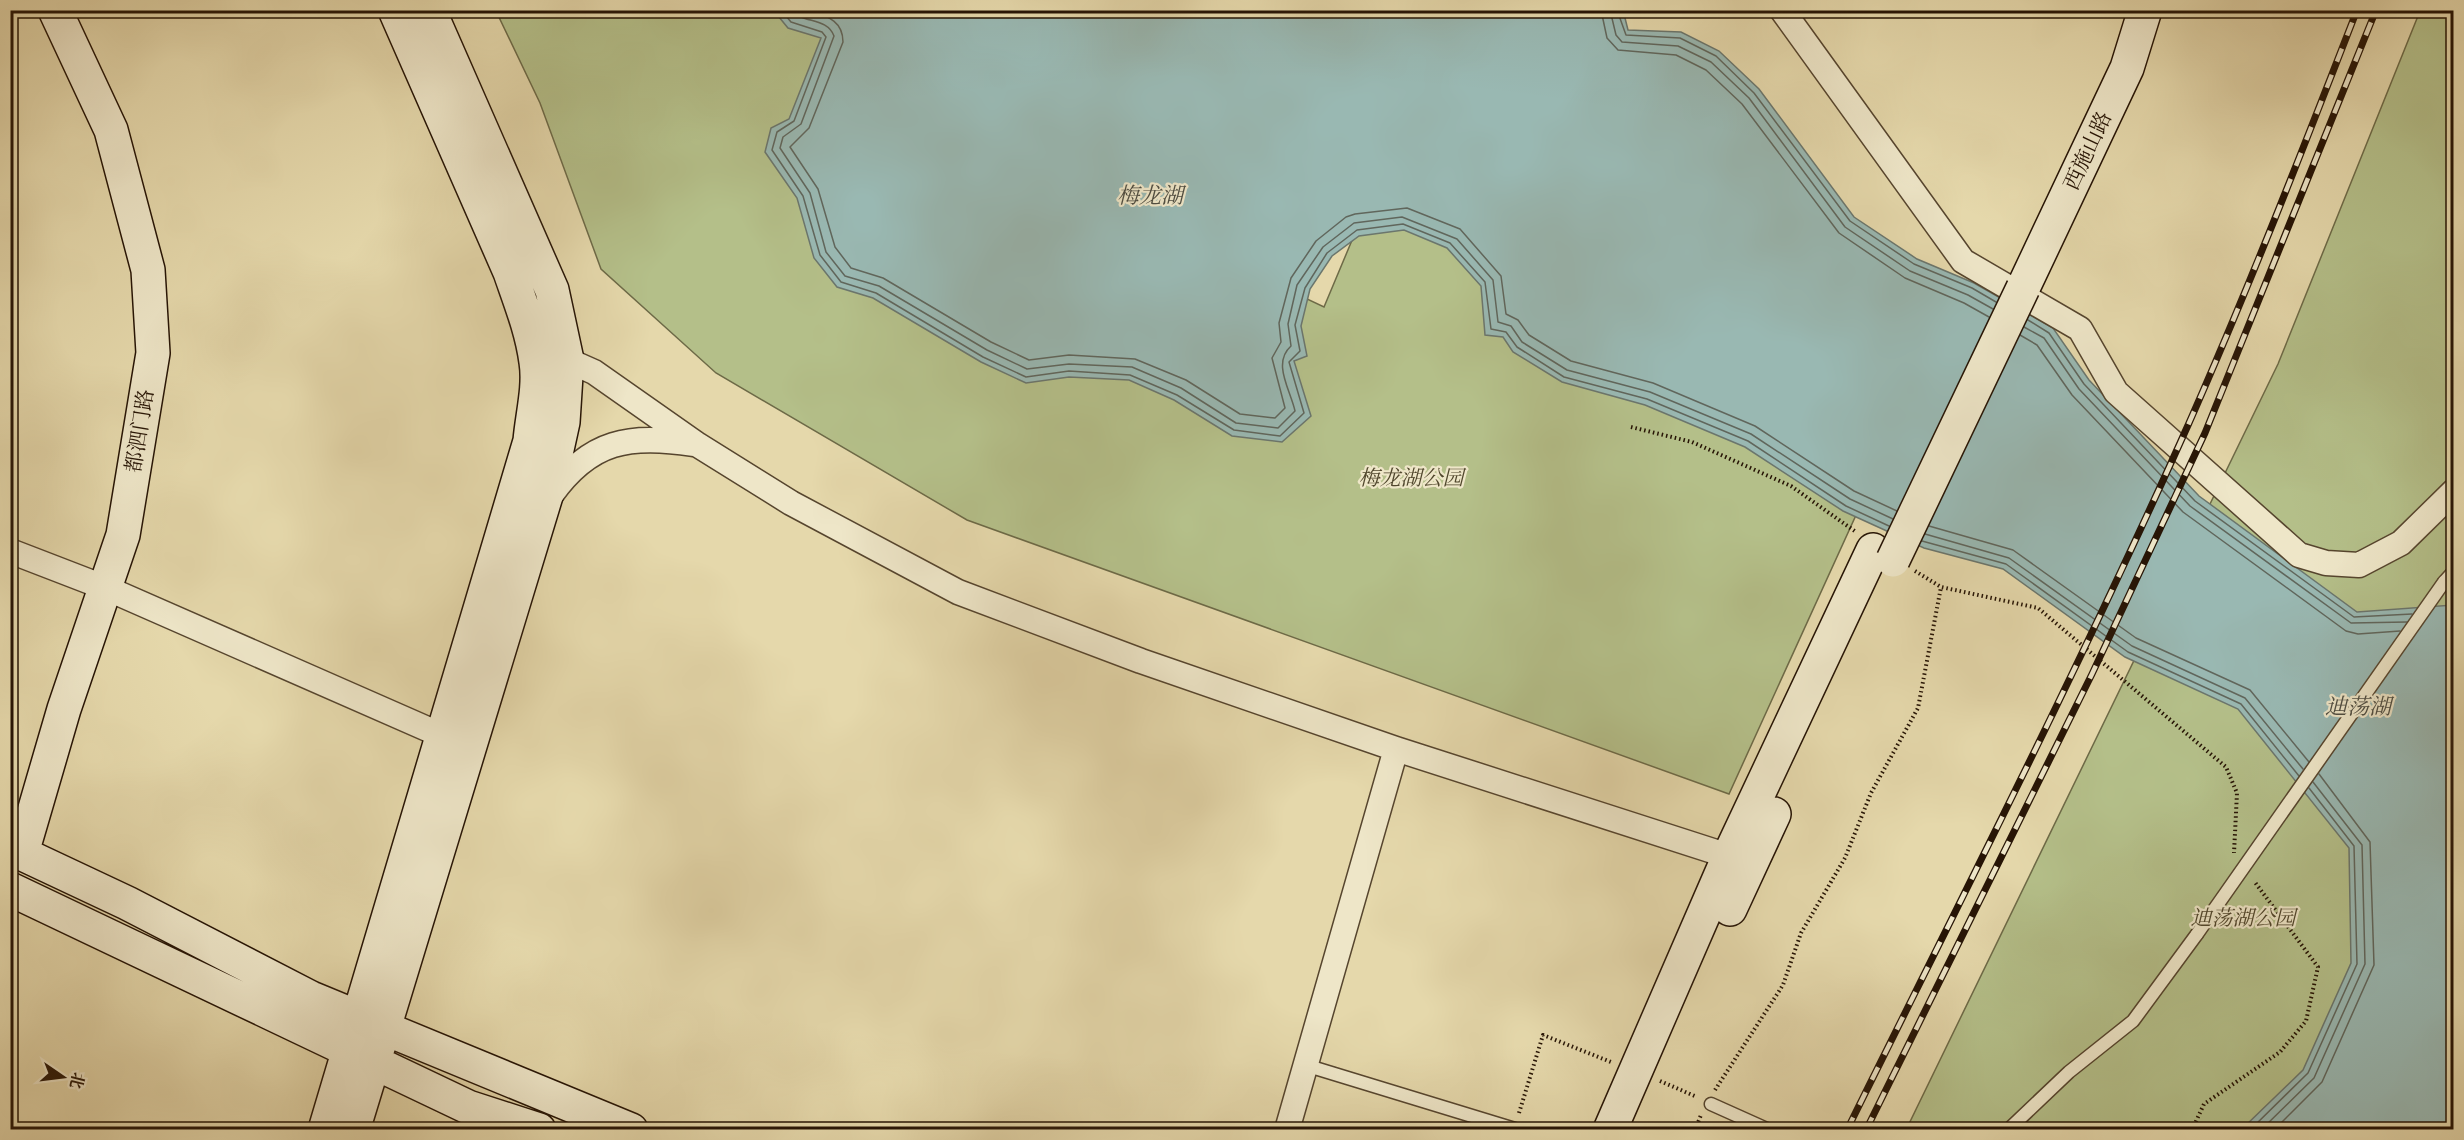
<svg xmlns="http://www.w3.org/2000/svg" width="2464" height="1140" font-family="'IM FELL Double Pica','Noto Serif SC',serif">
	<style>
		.green { fill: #b4bf89; stroke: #6d6a47; stroke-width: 1.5 }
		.water { fill: #99b8b2; stroke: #6b766d; stroke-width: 1.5 }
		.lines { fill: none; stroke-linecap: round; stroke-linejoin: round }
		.shore { stroke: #60665c; stroke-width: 1.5 }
		.lane-casing { stroke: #56452e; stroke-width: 15 }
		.street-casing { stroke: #56452e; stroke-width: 27 }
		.secondary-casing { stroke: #261405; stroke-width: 36 }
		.path { stroke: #261405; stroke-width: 4; stroke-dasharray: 1.5 3; stroke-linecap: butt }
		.lane { stroke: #eee6c8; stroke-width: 12 }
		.street { stroke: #eee6c8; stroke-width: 24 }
		.secondary { stroke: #eee6c8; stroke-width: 33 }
		.rail-casing { stroke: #261405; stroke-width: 7 }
		.rail { stroke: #eee6c8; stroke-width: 4.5; stroke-dasharray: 14; stroke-linecap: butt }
		.lane-bridge-casing { stroke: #56452e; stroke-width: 15; stroke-linecap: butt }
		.secondary-bridge-casing { stroke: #261405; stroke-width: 36; stroke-linecap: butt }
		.lane-bridge { stroke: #eee6c8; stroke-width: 12 }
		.secondary-bridge { stroke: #eee6c8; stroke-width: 33 }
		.labels { text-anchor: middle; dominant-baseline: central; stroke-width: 4.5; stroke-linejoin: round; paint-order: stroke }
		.street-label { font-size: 21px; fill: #261405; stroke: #eee6c8 }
		.park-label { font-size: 21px; font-style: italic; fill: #51472d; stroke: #eee6c8 }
		.water-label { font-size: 22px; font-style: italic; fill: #4e4d42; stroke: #eee6c8 }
	</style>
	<rect width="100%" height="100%" fill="#e5d8ab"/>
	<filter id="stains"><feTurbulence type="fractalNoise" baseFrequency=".00333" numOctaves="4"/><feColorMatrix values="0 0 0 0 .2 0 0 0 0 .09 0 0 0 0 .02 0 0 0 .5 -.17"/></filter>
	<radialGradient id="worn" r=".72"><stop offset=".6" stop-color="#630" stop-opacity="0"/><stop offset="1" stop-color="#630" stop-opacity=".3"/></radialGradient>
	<!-- green -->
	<path class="green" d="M496 11H815L1182 240 1324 307 1358 226 1419 211 1867 491 1729 794 967 520 716 373 601 269 540 103Z
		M2420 11H2453V1129L1906 1130 2278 364Z"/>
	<!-- water -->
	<path class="water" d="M1623 10 1628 30 1681 32 1719 51 1759 89 1854 217 1917 259 1974 283 2053 328 2089 380 2199 496 2357 612 2453 605V1129H2242L2303 1070 2351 963 2349 848 2238 709 2125 657 2003 569 1924 548 1843 511 1745 447 1645 405 1562 382 1513 352 1503 337 1485 335 1481 286 1447 248 1404 230 1359 236 1332 256 1310 289 1301 326 1307 356 1294 361 1311 416 1282 442 1232 436 1174 400 1129 380 1069 377 1026 383 981 362 873 298 837 287 814 258 797 198 765 152 771 128 789 119 821 38 788 28 774 11Z"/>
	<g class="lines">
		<!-- shore -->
		<path class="shore" d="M781 10 791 22 822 32 826 37 794 121 777 132 772 150 803 196 820 255 841 282 876 293 983 357 1026 377 1069 371 1130 375 1177 395 1234 430 1280 436 1304 413 1289 362 1300 351 1295 325 1305 288 1327 253 1357 230 1403 224 1450 243 1485 282 1491 329 1506 332 1517 347 1564 377 1647 399 1748 441 1846 506 1889 526
			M791 10C803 24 827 17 834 36L801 124 783 137 780 148 810 193 826 252 845 276 879 286 987 350 1027 369 1069 364 1132 367 1181 388 1236 423 1278 428 1295 411C1290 389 1272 363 1291 346L1288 324 1297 285 1323 247 1354 223 1402 217 1457 239 1493 280 1498 322 1511 326 1522 342 1567 370 1650 392 1751 434 1850 499 1893 519
			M809 10C826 16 843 20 843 42L809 128 790 147 818 189 835 247 851 268 883 278 991 342 1029 360 1069 355 1135 359 1186 380 1240 414 1275 418 1285 408 1272 358 1281 342 1279 323 1291 278 1316 241 1346 217 1355 214 1407 208 1460 229 1501 276 1506 314 1518 320 1529 335 1571 361 1653 383 1755 426 1854 491 1897 511
			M1601 10 1607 38 1618 50 1676 55 1706 70 1742 104 1839 233 1905 278 1964 303 1989 317
			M1610 10 1616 35 1622 42 1678 46 1711 62 1749 98 1845 227 1910 271 1968 295 1993 309
			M1617 10 1626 35 1680 38 1716 56 1754 93 1850 221 1914 264 1972 288 1996 302
			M2028 320 2049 333 2084 384 2195 501 2354 617 2412 614
			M2024 327 2044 338 2079 389 2190 506 2351 623 2407 622
			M2020 335 2037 345 2072 395 2183 512 2346 631 2358 634 2400 631
			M1929 526 2013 550 2136 638 2250 690 2309 762
			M1925 534 2009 558 2132 646 2245 698 2303 769
			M1922 541 2006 564 2128 652 2241 704 2299 776
			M2250 1130 2308 1073 2357 964 2354 846 2309 788
			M2261 1130 2314 1078 2365 964 2362 845 2313 782
			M2274 1130 2322 1082 2374 965 2370 842 2319 774"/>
		<!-- lane casing -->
		<g class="lane-casing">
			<path id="lane" d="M2444 582 2454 571
				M1305 1065 1518 1130
				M1711 1104 1769 1130
				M2008 1130 2069 1072 2133 1021 2197 934"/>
		</g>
		<!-- street casing -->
		<g class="street-casing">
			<path id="street" d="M1782 10 1963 261 2080 329 2116 392 2299 555 2326 563 2359 565 2401 543 2454 491
				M554 361 567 360 594 372 698 445 791 503 958 592 1141 661 1396 749 1744 861
				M551 495C590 440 630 434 693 444
				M10 551 106 588 441 735
				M1287 1130 1396 749"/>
		</g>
		<!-- secondary casing -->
		<g class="secondary-casing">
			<path id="secondary" d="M2023 288 2127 68 2145 10
				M10 848 127 903 311 998 631 1130
				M22 853 64 709 123 535 153 353 148 270 111 130 55 10
				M10 889 468 1107 539 1130
				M1730 909 1774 814
				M325 1130 530 441C532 416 540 387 536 362 532 331 520 301 510 272L395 10
				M353 1130 549 486 563 422 567 360 552 290 429 10
				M1610 1130 1729 856 1873 550"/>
		</g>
		<!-- path -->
		<path class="path" d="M1631 427 1692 442 1791 486 1856 532
			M1915 571 1941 587 2038 608 2226 767 2237 793 2234 853
			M1660 1081 1697 1097
			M1715 1090 1783 985 1801 933 1845 858 1871 793 1918 708 1941 587
			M1519 1113 1543 1035 1611 1062
			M2036 1125 2046 1130
			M1695 1130 1701 1115
			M2106 1130 2109 1124 2120 1130
			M2192 1130 2204 1104 2280 1052 2306 1021 2318 967 2254 881"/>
		<!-- lane -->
		<use href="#lane" class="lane"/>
		<!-- street -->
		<use href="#street" class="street"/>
		<!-- secondary -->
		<use href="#secondary" class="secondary"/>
		<!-- rail casing -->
		<g class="rail-casing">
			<path id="rail" d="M1847 1130C1963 895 2082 662 2189 423 2249 287 2303 149 2357 10
				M1866 1130 2092 674 2205 433 2376 10"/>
		</g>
		<!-- rail -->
		<use href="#rail" class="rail"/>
		<!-- lane-bridge casing -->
		<g class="lane-bridge-casing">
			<path id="lane-bridge" d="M2197 934 2444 582"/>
		</g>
		<!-- secondary-bridge casing -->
		<g class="secondary-bridge-casing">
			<path id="secondary-bridge" d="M1893 560 2023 288"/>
		</g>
		<!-- lane-bridge -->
		<use href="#lane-bridge" class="lane-bridge"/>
		<!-- secondary-bridge -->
		<use href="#secondary-bridge" class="secondary-bridge"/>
	</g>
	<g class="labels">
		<!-- street labels -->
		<g class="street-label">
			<text transform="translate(2088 151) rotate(-65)">西施山路</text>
			<text transform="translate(140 431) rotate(-81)">都泗门路</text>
		</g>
		<!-- park labels -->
		<g class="park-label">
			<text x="1411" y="478">梅龙湖公园</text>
			<text x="2243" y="918">迪荡湖公园</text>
		</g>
		<!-- water labels -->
		<g class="water-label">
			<text x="1150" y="196">梅龙湖</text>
			<text x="2358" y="707">迪荡湖</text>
		</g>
	</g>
	<!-- margin -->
	<rect width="2464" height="1140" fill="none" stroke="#e5d8ab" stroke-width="36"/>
	<rect x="12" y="12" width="2440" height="1116" fill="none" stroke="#261405" stroke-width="3"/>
	<rect x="18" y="18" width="2428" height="1104" fill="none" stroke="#261405" stroke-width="1.5"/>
	<!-- north arrow -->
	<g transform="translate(63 1077) rotate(104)" stroke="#eee6c8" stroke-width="4.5" paint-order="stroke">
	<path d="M0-4.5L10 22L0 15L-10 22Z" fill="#261405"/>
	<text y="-9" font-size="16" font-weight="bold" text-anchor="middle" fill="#261405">北</text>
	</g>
	<rect width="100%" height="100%" filter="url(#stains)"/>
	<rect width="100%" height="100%" fill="url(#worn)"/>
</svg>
